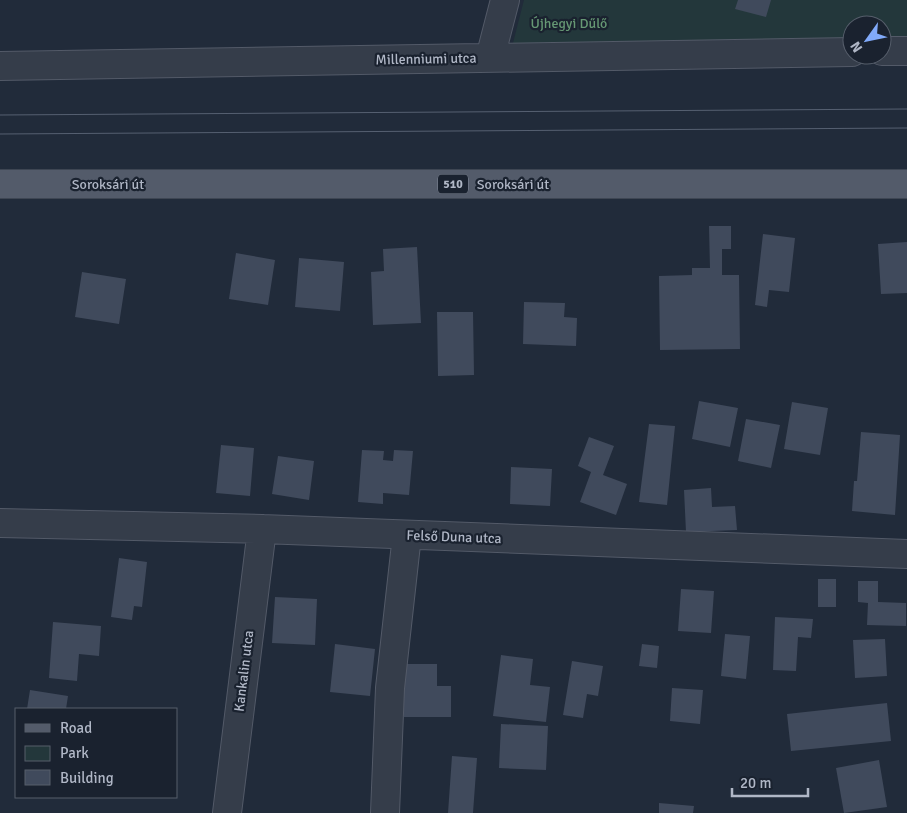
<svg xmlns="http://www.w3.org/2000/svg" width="907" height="813" font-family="Signika,sans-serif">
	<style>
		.green { fill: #23373b }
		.building { fill: #404a5c }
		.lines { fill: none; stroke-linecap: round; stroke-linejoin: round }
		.minor-casing { stroke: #535a68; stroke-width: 30 }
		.major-casing { stroke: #3e4653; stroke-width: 30 }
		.minor { stroke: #353d4a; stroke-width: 28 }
		.major { stroke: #535b6a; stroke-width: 28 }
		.tram { stroke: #566071; stroke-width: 1 }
		.labels { text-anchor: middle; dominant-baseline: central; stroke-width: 4.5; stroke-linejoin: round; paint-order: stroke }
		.shield { fill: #1a222f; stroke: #838a99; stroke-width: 1 }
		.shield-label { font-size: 12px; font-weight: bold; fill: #b0b7c6 }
		.park-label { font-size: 14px; fill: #669874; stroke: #1a222f }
		.street-label { font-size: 14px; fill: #b0b7c6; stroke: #1a222f }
	</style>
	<rect width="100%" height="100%" fill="#212b3a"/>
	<!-- green -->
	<path class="green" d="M524 0H907V37H882V25H852V38L512 47Z"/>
	<!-- building -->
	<path class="building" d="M738 0H771L766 17 735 9Z
		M709 226H731V249H722V275H739L740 349 660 350 659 276 692 275V268H710Z
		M763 234 795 238 789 292 769 290 767 307 755 305Z
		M907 242V293L881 294 878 244Z
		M417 247 421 323 373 325 371 272 384 271 383 249Z
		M236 253 275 260 268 305 229 299Z
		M299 258 344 262 340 311 295 307Z
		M82 272 126 279 119 324 75 317Z
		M524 302 565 303 564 317 577 318 576 346 523 344Z
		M437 312H473L474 375 438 376Z
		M699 401 738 408 730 447 692 439Z
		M792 402 828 408 820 455 784 449Z
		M746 419 780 425 771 468 738 461Z
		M649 424 675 426 667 505 639 502Z
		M861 432 900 435 895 515 852 511 854 481H857Z
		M589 437 614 446 603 475 627 484 616 515 580 502 591 472 578 466Z
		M221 445 254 448 250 496 216 493Z
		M362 450 384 451 383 460 393 461 394 450 413 451 409 495 383 493V504L358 502Z
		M278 456 314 461 309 500 272 494Z
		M511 467 552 469 550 506 510 504Z
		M711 488 712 507 735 506 737 530 686 532 684 490Z
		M119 558 147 562 142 607 134 606 132 620 111 617Z
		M818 579H836V607H818Z
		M858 581H878V602L906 603V626L867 625 868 603 858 602Z
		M681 589 714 591 711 633 678 631Z
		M275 597 317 599 315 645 272 643Z
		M775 617 813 619 811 638 798 637 796 671 773 670Z
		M53 622 101 626 99 656 79 654 77 681 49 678Z
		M725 634 750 636 746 679 721 676Z
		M885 639 887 676 855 678 853 640Z
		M335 644 375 649 370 696 330 692Z
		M642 644 659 646 657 668 639 666Z
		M501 655 533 659 530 685 550 687 546 722 493 716Z
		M572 661 603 666 598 696 587 694 583 718 563 715Z
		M403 664H437V686H451V717H404Z
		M672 688 703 690 700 724 670 721Z
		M30 690 68 696 66 709H27Z
		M887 703 891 741 791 751 787 714Z
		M501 724 548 726 546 770 499 768Z
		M452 756 477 758 473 813H448Z
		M879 760 887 807 844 813 836 768Z
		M659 803 694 806 693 813H659Z"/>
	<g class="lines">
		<!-- minor casing -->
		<g class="minor-casing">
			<path id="minor" d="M882 51H907
				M490 58 505 0
				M0 66 852 52
				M0 523 262 529 907 554
				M227 813 262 529
				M385 813 390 688 407 535"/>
		</g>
		<!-- major casing -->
		<g class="major-casing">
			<path id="major" d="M0 184H907"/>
		</g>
		<!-- minor -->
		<use href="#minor" class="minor"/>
		<!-- major -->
		<use href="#major" class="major"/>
		<!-- tram -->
		<path class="tram" d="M0 115 907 109
			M0 134 907 128"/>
	</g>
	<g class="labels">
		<!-- shield labels -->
		<rect class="shield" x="438" y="174.5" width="30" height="19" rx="4"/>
		<g class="shield-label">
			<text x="453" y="184">510</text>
		</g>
		<!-- park labels -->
		<g class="park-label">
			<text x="569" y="23">Újhegyi Dűlő</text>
		</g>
		<!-- street labels -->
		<g class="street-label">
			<text transform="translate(426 59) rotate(-1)">Millenniumi utca</text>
			<text x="108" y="184">Soroksári út</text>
			<text x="513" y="184">Soroksári út</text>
			<text transform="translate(454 537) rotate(2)">Felső Duna utca</text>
			<text transform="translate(244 671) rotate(-83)">Kankalin utca</text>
		</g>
	</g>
	<!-- legend -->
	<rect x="15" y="708" width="162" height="90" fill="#1a222f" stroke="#565e6b"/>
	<rect x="25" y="724" width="25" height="8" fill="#535b6a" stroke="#565e6b"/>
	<text x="60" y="733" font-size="15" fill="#b0b7c6">Road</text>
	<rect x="25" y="746" width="25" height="15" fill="#23373b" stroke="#565e6b"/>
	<text x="60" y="758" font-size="15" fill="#b0b7c6">Park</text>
	<rect x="25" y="770" width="25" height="15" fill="#404a5c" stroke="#565e6b"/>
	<text x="60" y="783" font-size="15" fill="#b0b7c6">Building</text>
	<!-- north arrow -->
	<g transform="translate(867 40) rotate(237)"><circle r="24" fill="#1a222f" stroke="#565e6b"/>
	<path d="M0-4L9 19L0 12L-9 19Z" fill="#81aafa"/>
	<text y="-8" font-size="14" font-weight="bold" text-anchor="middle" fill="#b0b7c6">N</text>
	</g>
	<!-- scale -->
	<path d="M732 788v8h76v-8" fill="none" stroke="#b0b7c6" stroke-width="2.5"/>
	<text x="740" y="788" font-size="15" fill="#b0b7c6" stroke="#1a222f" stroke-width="4" paint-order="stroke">20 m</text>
</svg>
